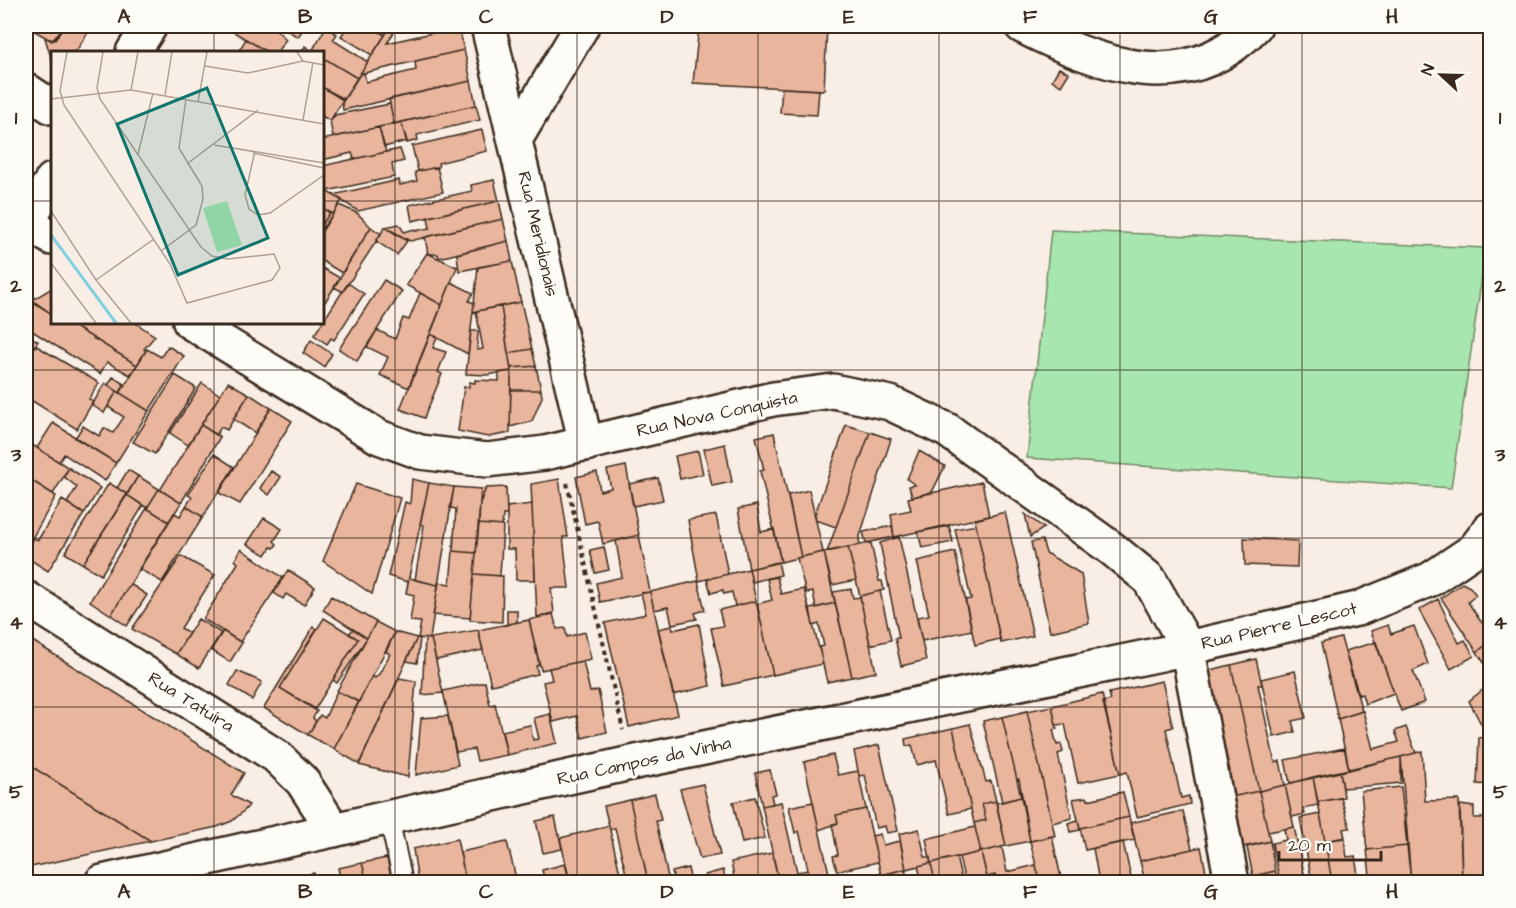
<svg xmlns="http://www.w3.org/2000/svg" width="1516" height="908" font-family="'Architects Daughter',sans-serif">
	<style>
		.green { fill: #a7e6ae; stroke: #718866; stroke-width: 1.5 }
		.building { fill: #eab59d; stroke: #3b2a1e; stroke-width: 1.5 }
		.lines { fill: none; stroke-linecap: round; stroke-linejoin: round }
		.service-casing { stroke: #3b2a1e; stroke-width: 22 }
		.minor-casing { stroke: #3b2a1e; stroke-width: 38 }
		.secondary-casing { stroke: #3b2a1e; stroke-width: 38 }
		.path { stroke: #3b2a1e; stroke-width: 4; stroke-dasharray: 4.5 4.5; stroke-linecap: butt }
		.service { stroke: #fdfcf7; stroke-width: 18 }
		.minor { stroke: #fdfcf7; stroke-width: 33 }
		.secondary { stroke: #fdfcf7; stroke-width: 33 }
		.grid { fill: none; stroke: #3b2a1e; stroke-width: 1.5; stroke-opacity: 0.55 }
		.labels { text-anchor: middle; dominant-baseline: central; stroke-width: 6; stroke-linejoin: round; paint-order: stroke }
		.street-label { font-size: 18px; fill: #3b2a1e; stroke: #fdfcf7 }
		.inset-river { fill: none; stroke: #81cfe0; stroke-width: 3 }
		.inset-road { fill: none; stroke: #ada095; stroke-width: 1.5 }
		.view { fill: #0f766e; fill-opacity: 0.15; stroke: #0f766e; stroke-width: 3 }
		.inset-edge { fill: none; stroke: #3b2a1e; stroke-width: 3 }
		.neatline { fill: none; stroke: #3b2a1e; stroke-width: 2 }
		.grid-label { font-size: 20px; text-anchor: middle; font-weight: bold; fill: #3b2a1e }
	</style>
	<rect width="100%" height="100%" fill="#f9eee5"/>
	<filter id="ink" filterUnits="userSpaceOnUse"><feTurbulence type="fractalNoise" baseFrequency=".0167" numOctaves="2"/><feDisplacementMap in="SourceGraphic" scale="12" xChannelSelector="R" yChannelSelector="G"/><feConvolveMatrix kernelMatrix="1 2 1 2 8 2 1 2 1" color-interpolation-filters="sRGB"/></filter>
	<g filter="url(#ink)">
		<!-- green -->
		<path class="green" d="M1051 230 1486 248 1451 488 1027 458Z"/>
		<!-- building -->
		<path class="building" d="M26 26H64L52 41Z
			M64 26H92L77 50 73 52H52V61L45 38 55 40Z
			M224 26H272L286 39 277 52H267Z
			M280 26H305L298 37Z
			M348 26H369L385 35 372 55 341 36Z
			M369 26H391L385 35Z
			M391 26 396 29 387 43 459 27 464 50 360 74Z
			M699 26H827L824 90 693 83Z
			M326 27 337 34 333 40 368 62 357 78 322 57V52L312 51Z
			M246 39 267 52H238Z
			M305 46 312 51 315 52H302Z
			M464 50 471 81 343 110 342 103 360 74 364 73 366 82 416 70 415 61Z
			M322 57 357 78 344 99 322 87Z
			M1059 68 1069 73 1061 86 1052 80Z
			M471 81 476 105 394 124 389 99Z
			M322 87 343 100 330 121 322 116Z
			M782 88 819 90 817 115 780 113Z
			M390 104 394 124 333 137 330 122 335 115Z
			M476 105 480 120 417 135 418 140 407 143 401 122Z
			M401 122 407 141 384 147 379 127Z
			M379 127 386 152 354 159 352 153 322 160V140Z
			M482 130 487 151 438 163 439 167 418 171 412 146Z
			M400 149 404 161 392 164 394 177 326 191 322 166Z
			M437 167 443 192 358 211 333 195 399 180 400 185 417 181 415 172Z
			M494 180 499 201 412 221 409 205 472 191 471 185Z
			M322 189 342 200 333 214 322 208Z
			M499 201 503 219 410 241 385 227 399 224 404 232 415 229V231L430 228 428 217Z
			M339 205 357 213 371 227 342 273 322 261V231Z
			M322 208 330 213 322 224Z
			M330 213 333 214 322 229V224Z
			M503 219 508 241 439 258 438 254H428L425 237Z
			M371 227 381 234 343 292 334 287Z
			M385 227 407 241 397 255 376 241Z
			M508 241 512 261 459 271 457 254Z
			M427 253 457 267 442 305 406 285Z
			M512 261 521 302 473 312 478 267Z
			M322 268 340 278 325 302 322 301Z
			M384 280 402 291 357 361 339 349Z
			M451 282 473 293 469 301 474 303 468 354 430 334Z
			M348 283 364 294 334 340 331 338 327 344 314 335Z
			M52 288V314L32 300Z
			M420 293 442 305 409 388 380 375 388 357 367 347 377 330 395 339 403 318 409 320Z
			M521 302 532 349 508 353 501 306Z
			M35 303 52 314V322H67L137 365 130 375 107 362 100 374 26 327V319Z
			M501 306 511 371 487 375 466 374 471 331H478L477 350 483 349 476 311Z
			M67 322H134L155 336 144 349 146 350 137 365Z
			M26 334 38 341 26 361Z
			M430 334 437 337 433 348 446 352 438 372 442 374 424 418 400 409Z
			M311 340 332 354 324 367 303 353Z
			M35 345 99 383 89 399 93 402 77 429 26 397V361Z
			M168 346 184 356 149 411 120 393 147 349 161 357Z
			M532 349 536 366 511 368 508 353Z
			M536 366 541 390H511V368Z
			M511 371 510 433 488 437 458 431 464 387H469V382L475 383V380L499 381V373Z
			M175 375 196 388 155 454 133 442Z
			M113 377 124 384 120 393 108 385Z
			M228 382 249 394 227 430 221 427 216 435 201 425Z
			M105 383 117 391 104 413 92 405Z
			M202 383 220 395 188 445 170 433Z
			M511 390H541L542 397 532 421 510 427Z
			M117 391 149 411 116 463 75 438 83 426 99 436 104 428 113 433 124 417 108 407Z
			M249 394 271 408 255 433 233 419Z
			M271 408 292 421 240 504 219 493Z
			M53 423 116 463 105 481 64 454 59 462 37 448Z
			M201 425 220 437 181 503 160 490Z
			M846 425 870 432 836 527 816 520 815 514Z
			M870 432 891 439 859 539 860 545 827 552Z
			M774 433 801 557 781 562 760 471 764 470 756 437Z
			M26 441 69 468 53 494 26 477Z
			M725 444 732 482 712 486 704 449Z
			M698 451 703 474 680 479 675 456Z
			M919 451 945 466 932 492 912 497 909 486 915 485 907 479Z
			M214 454 234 467 203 517 186 506 192 497 188 495Z
			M626 466 639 535 603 544 598 521 585 524 576 477 597 472 600 491 611 488 607 470Z
			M69 468 100 488 84 514 67 503 77 487 63 476Z
			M128 470 138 476 127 494 117 488Z
			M271 471 281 477 269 495 260 488Z
			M138 476 159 489 147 508 127 495Z
			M26 477 56 496 26 549Z
			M658 478 663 500 633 506 629 484Z
			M412 479 429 483 408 582 388 576 405 502 410 504Z
			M559 479 568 537H563L569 588H551L554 613 537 617 531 484Z
			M982 482 989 516 894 537 891 514 911 510 908 498Z
			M109 483 127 494 83 564 65 553Z
			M429 483 454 487 438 585 415 580 424 525 420 524Z
			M356 484 400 498 372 594 323 561Z
			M454 487 481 489 476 553 453 551 456 509 450 508Z
			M506 487 507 515H503L502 526 479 524 480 503 486 488Z
			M486 488 480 503 481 489Z
			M159 489 181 503 169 522 147 508Z
			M809 490 823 552 801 557 788 495Z
			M127 495 143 506 101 575 83 564Z
			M62 500 84 514 48 571 26 557V553L34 538 38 540Z
			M532 504 535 580H516L515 549H507V507Z
			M757 505 761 532 774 529 781 562 749 569 738 509Z
			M186 506 203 517 162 582 139 569 174 513 180 516Z
			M147 508 169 522 111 615 90 601Z
			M1005 512 1033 636 1001 643 975 520Z
			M1025 514 1044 528 1030 537Z
			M716 515 728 574 699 581 688 520Z
			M264 518 282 529 274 541 277 544 274 548 271 547 266 555 247 544Z
			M479 524 503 526 500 576 474 574Z
			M976 525 1000 639 975 645 965 600 971 599 955 529Z
			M892 526 894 537 866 543 863 532Z
			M949 526 953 542 922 548 918 532Z
			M639 535 650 592 600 602 596 583 622 577 616 541Z
			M899 537 926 660 901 666 895 638H899L880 543Z
			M1244 538 1298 541 1297 567 1245 565Z
			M1042 540 1046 553 1081 574 1089 623 1050 632 1031 542Z
			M871 543 879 581H882L884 590 860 596 848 547Z
			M604 547 609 570 595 573 590 550Z
			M848 547 856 580 832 585 824 552Z
			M241 549 283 578 240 642 203 619 238 563 235 560Z
			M453 551 476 553 470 618 433 615 439 582 450 584Z
			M824 552 835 603 816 608 813 592 806 593 797 558Z
			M955 552 972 630 922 641 917 617 929 615 917 561Z
			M181 556 215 575 181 628 189 633 176 654 132 629Z
			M1490 561V580L1483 570Z
			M778 562 781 575 752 582 749 569Z
			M749 569 756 601 735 606 732 592 724 594 723 590 711 593 707 579Z
			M288 570 315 587 304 605 286 594 283 599 274 593Z
			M474 574 503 576 502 622 470 620Z
			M777 577 781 594 804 589 823 664 773 675 757 604 772 600 767 579Z
			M409 578 438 585 430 639 418 638 421 622 410 621 414 595 406 593Z
			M698 581 705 610 695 613 697 619 672 624 668 607 654 610 650 592Z
			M1462 583 1470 587 1476 595 1468 602 1479 619 1483 624 1489 619 1490 622V642L1477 652 1441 598Z
			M130 584 147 595 127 626 111 615Z
			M851 589 853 598 860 597 876 672 852 677 833 592Z
			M880 591 891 640 870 645 860 596Z
			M650 592 678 715 629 727 605 623 646 614 641 593Z
			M331 596 376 622 367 638 323 610Z
			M1438 599 1459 643 1465 640 1474 656 1451 669 1419 610Z
			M756 601 773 675 724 686 711 628 723 626 719 610Z
			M835 603 852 677 827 682 819 647 824 646 819 624 813 626 810 609Z
			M507 610H517V622L507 625Z
			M553 614 557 629 565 628 567 637 585 632 591 659 541 670 529 620Z
			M324 618 358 639 315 709 280 688Z
			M198 619 221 633 199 668 176 654Z
			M529 620 539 664 536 666 538 674 491 685 478 630Z
			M376 622 395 632 359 702 337 691Z
			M699 624 710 686 673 695 658 629 672 626 673 630Z
			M1388 625 1391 634 1414 626 1428 664 1413 671 1425 702 1401 711 1371 631Z
			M313 627 317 629 280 688 317 711 313 718 316 721 308 735 264 708Z
			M353 629 367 638 337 683 333 680 358 639 349 634Z
			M478 630 483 650 436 660 431 638Z
			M223 631 242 643 230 662 211 650Z
			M395 632 417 638 359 764 334 749 372 676 375 678 379 674 390 654 386 652Z
			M26 637 244 773 231 795 249 805 245 810 232 821 217 827 151 841 26 763Z
			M417 638H420L417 663 406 661Z
			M431 638 443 693 422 695 425 639Z
			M1341 638 1362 711 1338 719 1321 643Z
			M1376 642 1394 693 1365 704 1362 694 1359 695 1345 651Z
			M1490 642V672L1477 652Z
			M1256 659 1262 685H1258L1275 763 1280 761 1285 785 1259 791 1231 665Z
			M583 661 590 692 598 690 607 732 582 738 577 716 553 722 543 682 552 680 549 668Z
			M1231 665 1259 791 1231 797 1226 772 1230 771 1216 713 1202 672Z
			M237 671 262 682 252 700 229 685Z
			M1295 671 1306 718 1292 721 1295 732 1274 737 1261 679Z
			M399 678 416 681 408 777 359 765Z
			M1162 681 1173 727 1166 729 1181 798 1189 796 1190 804 1137 817 1127 772 1120 774 1103 702 1111 700 1109 693Z
			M485 682 490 705 495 704 507 755 477 761 474 749 456 752 443 691Z
			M1490 684V737H1488L1469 701Z
			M337 691 359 702 334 749 308 735 320 715 325 718Z
			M1102 694 1120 774 1078 783 1065 724 1056 725 1052 706Z
			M1052 706 1057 729 1053 730 1057 745 1061 744 1063 752 1058 754 1072 818 1052 823 1027 711Z
			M1027 711 1055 836 1030 841 1019 779 1017 780 1002 717Z
			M1363 711 1373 749 1399 742 1395 731 1406 727 1416 753 1349 770 1338 719Z
			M550 714 557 743 507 755 502 731 530 725 533 740 539 739 534 718Z
			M448 716 458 765 416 775 421 718Z
			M1002 717 1021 797 1002 802 983 721Z
			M970 724 986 782 991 781 996 801 982 804 986 820 974 823 953 728Z
			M953 728 971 809 949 814 936 760 917 765 912 745 906 746 905 739Z
			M1487 736 1490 737V785L1477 784 1479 738Z
			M879 745 898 831 887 833 885 826 876 828 865 775 859 776 854 751Z
			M1345 748 1349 770 1290 783 1285 760Z
			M1422 751 1425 801 1459 800 1462 882H1411L1401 757Z
			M833 755 838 775 858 771 866 809 836 815 838 823 819 830 804 762Z
			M1401 757V783L1343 788 1340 771Z
			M26 763 151 841 26 868Z
			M770 770 776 794 771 795 773 804 762 806 755 773Z
			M1340 771 1344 797 1318 802 1313 777Z
			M1313 777 1318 805 1303 808 1305 814 1292 817 1285 785Z
			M703 784 720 855 700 859 680 789Z
			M1285 785 1294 827 1268 832 1259 791Z
			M1401 787 1407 846 1367 850 1361 791Z
			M1259 791 1270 841 1243 847 1231 797Z
			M1123 792 1129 817 1080 828 1073 799 1087 797 1088 800Z
			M655 794 661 820 656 821 669 882H648L630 800Z
			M755 797 765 838 742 843 733 802Z
			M1021 797 1030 841 1006 846 996 803Z
			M1341 798 1350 828 1343 829 1345 837 1325 841 1318 802Z
			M630 800 648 882H628L615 828 610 830 604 806Z
			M996 801 1006 846 981 852 974 823 986 820 982 804Z
			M781 802 797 872 808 870 811 882H779L762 806Z
			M813 802 819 830 831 882H811L799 831 795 833 789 807Z
			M1460 805 1474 807V818H1490V882H1462Z
			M866 809 878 862 837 871 833 856 838 855 832 824 838 823 836 815Z
			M1183 811 1192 849 1140 861 1130 823Z
			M1320 814 1325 841 1332 882H1312L1300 818Z
			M555 817 562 849 543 853 536 821Z
			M1129 817 1135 840 1085 850 1080 828Z
			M1078 820 1080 830 1070 832 1068 823Z
			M609 826 622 882H570L560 838Z
			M975 827 981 852 931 863 926 839Z
			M1294 827 1306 882H1280L1272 843 1286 840 1284 829Z
			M919 829 925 857H929L931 863 906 869 899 834Z
			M880 834 883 845 900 841 906 869 881 875 872 836Z
			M1052 836 1062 882H1040L1030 841Z
			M1344 838 1347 857 1355 856 1359 882H1332L1325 841Z
			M457 839 466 882H418L413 849Z
			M1270 841 1275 871 1253 876 1247 847Z
			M507 842 517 882H466L460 852Z
			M1123 842 1132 882H1099L1093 848Z
			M1407 846 1411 882H1359L1358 876 1370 875 1367 850Z
			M1002 847 1007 872 1036 865 1040 882H996L995 875 987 877 981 852Z
			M1201 847 1208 882H1145L1140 861Z
			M981 852 988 882H965L959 857Z
			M772 853 779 882H735L731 862Z
			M956 857 962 882H935L931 863Z
			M387 858 392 882H367L362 863Z
			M362 863 367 882H341L338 868Z
			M931 863 935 882H922L918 866Z
			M565 864 570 882H545L542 870Z
			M688 868 691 882H674L672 872Z
			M905 869 908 882H883L881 875Z
			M723 870 726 882H707L705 875Z
			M1275 871 1278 882H1251L1250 877Z
			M314 873 316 882H290L289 879Z
			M339 876 341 882H319L318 881Z
			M261 878 262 882H239Z
			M1091 878 1092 882H1077L1076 881Z"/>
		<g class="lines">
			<!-- service casing -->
			<g class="service-casing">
				<path id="service" d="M389 818 403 882"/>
			</g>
			<!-- minor casing -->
			<g class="minor-casing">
				<path id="minor" d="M488 26 586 444
					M1022 26C1099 65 1187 99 1255 26
					M26 90 52 107
					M516 138 582 26
					M26 222 52 238
					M190 322 379 437 420 452 487 460 545 453 773 399 833 391 890 403 947 430 1111 548 1149 579 1187 646 1232 882
					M26 598 276 756 302 781 334 830
					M102 882 631 763 1161 654 1357 609 1431 579 1474 550 1490 529"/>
			</g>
			<!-- secondary casing -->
			<g class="secondary-casing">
				<path id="secondary" d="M133 52 150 26
					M26 223 52 180"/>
			</g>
			<!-- path -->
			<path class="path" d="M567 483 623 730"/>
			<!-- service -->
			<use href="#service" class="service"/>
			<!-- minor -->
			<use href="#minor" class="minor"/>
			<!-- secondary -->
			<use href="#secondary" class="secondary"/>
		</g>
	</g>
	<!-- grid -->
	<path class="grid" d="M214 26V52M395 26V882M577 26V882M758 26V882M939 26V882M1120 26V882M1302 26V882M26 201H52M322 201H1490M214 322V882M26 370H1490M26 538H1490M26 707H1490"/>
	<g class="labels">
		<!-- street labels -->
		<g class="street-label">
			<text transform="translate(538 234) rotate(77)">Rua Meridionais</text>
			<text transform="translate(717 414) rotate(-12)">Rua Nova Conquista</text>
			<text transform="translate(1279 626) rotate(-13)">Rua Pierre Lescot</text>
			<text transform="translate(191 702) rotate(32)">Rua Tatuíra</text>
			<text transform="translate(644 761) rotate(-12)">Rua Campos da Vinha</text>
		</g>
	</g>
	<!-- overview -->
	<g transform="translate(51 51)">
		<rect width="273" height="273" fill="#f9eee5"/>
		<path d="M176 150 191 194 166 201 152 157Z" fill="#a7e6ae"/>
		<path class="inset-river" d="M0 184 65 272"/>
		<path class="inset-road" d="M16 1 9 40 13 54 119 213 136 252 221 229 229 217 223 203 177 208 161 205 150 196 49 48 46 37 52 1M246 1 252 10 273 14M154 15 197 22 252 10M80 39 87 1M114 44 121 1M0 48 80 39 273 73M147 51 156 1M252 69 262 11M163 94 273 112M204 100 194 144 198 158 207 164 219 162 273 124M202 102 273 117M87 103 102 42M136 113 207 59M0 160 45 229 80 272M110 200 145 174 152 148 151 135 128 97 135 48M0 212 45 272M45 229 103 188"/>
		<path class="view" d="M156 37 217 187 127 224 66 73Z"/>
		<rect width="273" height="273" class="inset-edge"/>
	</g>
	<!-- margin -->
	<rect width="1516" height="908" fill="none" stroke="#fdfcf7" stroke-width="66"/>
	<!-- north arrow -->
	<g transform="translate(1441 75) rotate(292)" stroke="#fdfcf7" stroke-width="4.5" paint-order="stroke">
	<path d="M0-4.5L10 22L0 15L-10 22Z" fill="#3b2a1e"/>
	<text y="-9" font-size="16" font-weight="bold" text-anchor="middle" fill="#3b2a1e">N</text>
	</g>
	<!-- scale -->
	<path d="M1279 851v9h102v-9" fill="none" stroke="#3b2a1e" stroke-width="3"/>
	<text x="1288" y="851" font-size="18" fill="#3b2a1e" stroke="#fdfcf7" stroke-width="4.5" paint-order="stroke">20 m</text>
	<rect x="33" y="33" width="1450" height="842" class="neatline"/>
	<g class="grid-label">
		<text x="124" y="23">A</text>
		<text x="305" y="23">B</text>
		<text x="486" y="23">C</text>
		<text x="667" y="23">D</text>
		<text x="849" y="23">E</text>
		<text x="1030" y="23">F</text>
		<text x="1211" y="23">G</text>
		<text x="1392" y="23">H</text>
		<text x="16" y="124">1</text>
		<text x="1500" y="124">1</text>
		<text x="16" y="292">2</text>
		<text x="1500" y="292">2</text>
		<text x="16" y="461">3</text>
		<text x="1500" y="461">3</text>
		<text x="16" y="629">4</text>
		<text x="1500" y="629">4</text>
		<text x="16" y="798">5</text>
		<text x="1500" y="798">5</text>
		<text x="124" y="898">A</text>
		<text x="305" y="898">B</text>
		<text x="486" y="898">C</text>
		<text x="667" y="898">D</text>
		<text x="849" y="898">E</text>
		<text x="1030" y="898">F</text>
		<text x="1211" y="898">G</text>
		<text x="1392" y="898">H</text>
	</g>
</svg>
